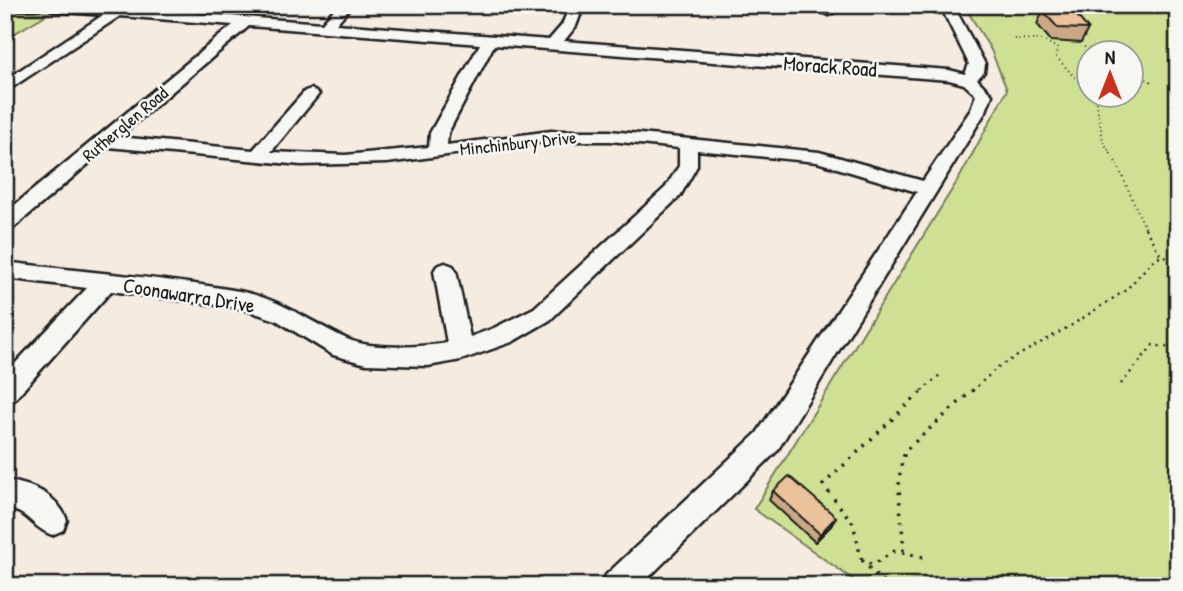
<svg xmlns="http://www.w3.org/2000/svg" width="1183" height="591" font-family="'Patrick Hand',sans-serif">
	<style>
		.green { fill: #cee094; stroke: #757e58; stroke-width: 2; fill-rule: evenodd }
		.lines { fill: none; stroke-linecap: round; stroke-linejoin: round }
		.minor-casing { stroke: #1c1c1c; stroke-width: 5 }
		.path-far2 { stroke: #1c1c1c; stroke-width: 2; stroke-dasharray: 1 3.5; stroke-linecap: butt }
		.path-far1 { stroke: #1c1c1c; stroke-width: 2.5; stroke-dasharray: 2 5; stroke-linecap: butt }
		.path { stroke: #1c1c1c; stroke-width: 3.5; stroke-dasharray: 2.5 7; stroke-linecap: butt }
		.minor { fill: #f6f6f2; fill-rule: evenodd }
		.wall { fill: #caa785; stroke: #1c1c1c; stroke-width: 2 }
		.shaded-wall { fill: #a4886c; stroke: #1c1c1c; stroke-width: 2 }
		.building { fill: #ebc29b; stroke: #1c1c1c; stroke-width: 2 }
		.labels { text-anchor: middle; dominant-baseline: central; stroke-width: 5; stroke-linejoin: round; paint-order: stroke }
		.far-street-label { font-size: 18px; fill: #1c1c1c; stroke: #f6f6f2 }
		.street-label { font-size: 21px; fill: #1c1c1c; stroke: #f6f6f2 }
	</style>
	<rect width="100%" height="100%" fill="#f4ece1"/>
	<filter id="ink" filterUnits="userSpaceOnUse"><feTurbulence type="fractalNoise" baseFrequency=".0143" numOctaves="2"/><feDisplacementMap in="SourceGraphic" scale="14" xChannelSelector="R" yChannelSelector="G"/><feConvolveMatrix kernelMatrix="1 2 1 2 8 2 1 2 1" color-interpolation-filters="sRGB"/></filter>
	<g filter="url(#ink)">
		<!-- green -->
		<path class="green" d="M964 5H1178V586H862L754 509 961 175 1007 90 991 50ZM1088 52H1130V94H1088Z
			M5 10 49 13 5 39Z"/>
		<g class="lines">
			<!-- minor casing -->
			<g class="minor-casing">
				<path id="minor" d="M5 5H84L322 23 338 5H352L336 24 549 40 562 25 570 5H584L576 26 564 41 949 70 965 74 969 64 940 5H953L985 64 984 72 977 79 992 95 986 111 777 451 640 586H601L606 575 757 433 917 192 817 162 697 150V166L680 196 550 320 512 342 461 360 428 366 366 364 333 355 276 320 240 308 111 291 14 400 5 403V374L87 288 5 278V262C83 272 162 277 239 291 281 299 310 322 347 339 371 350 421 347 447 343L434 271 437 266 445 263 453 266 456 271 470 337 494 328 534 308 665 188 679 166V148L610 141H551L387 163 301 165 108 147 12 229 5 231V213L233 25 120 16 5 92V80L103 15 54 11 48 8 5 10ZM249 26 480 44 430 133 429 147 345 155 271 152 319 94 311 89 305 91 253 150 119 137ZM494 45 949 80 964 84 976 95 970 111 923 181 819 152 610 131H551L447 145 448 133Z
					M809 5H827L836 11 829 15Z
					M5 480C32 485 56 493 67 520L63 530 52 535C30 526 31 513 5 508Z"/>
			</g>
			<!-- path-far2 -->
			<path class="path-far2" d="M1014 39 1042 40 1057 48 1056 57 1088 91
				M1084 47 1097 52
				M1130 71 1152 82
				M1092 94 1097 105 1103 141 1117 164 1146 230"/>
			<!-- path-far1 -->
			<path class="path-far1" d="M1145 228 1161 256
				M1121 384 1153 345 1178 349
				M922 391 942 373
				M972 391 998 367 1072 325 1126 290 1155 258 1178 255"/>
			<!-- path -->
			<path class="path" d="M903 551C904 517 892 483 906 450L974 389
				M923 557 895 551 872 565 861 558 853 523 823 485 924 389
				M862 560 886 586"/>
			<!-- minor -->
			<use href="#minor" class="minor"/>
		</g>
		<!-- wall -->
		<path class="wall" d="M1043 11 1088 29 1081 43 1051 41 1037 24Z
			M773 491 836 517 831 526 815 542 769 500Z"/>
		<!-- shaded-wall -->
		<path class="shaded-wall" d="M836 517 831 526 815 542 820 534Z"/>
		<!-- building -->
		<path class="building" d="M1043 11 1074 12 1088 29 1058 28Z
			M789 476 836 517 820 534 773 491Z"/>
	</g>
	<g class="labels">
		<!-- far-street labels -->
		<g class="far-street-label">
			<text transform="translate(125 124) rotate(-40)">Rutherglen Road</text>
			<text transform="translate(518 143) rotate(-6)">Minchinbury Drive</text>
		</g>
		<!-- street labels -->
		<g class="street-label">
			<text transform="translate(830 66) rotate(4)">Morack Road</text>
			<text transform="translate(189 295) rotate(9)">Coonawarra Drive</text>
		</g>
	</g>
	<!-- margin -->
	<rect width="1183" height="591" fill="none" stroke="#f6f6f2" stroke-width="28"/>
	<rect x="14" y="14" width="1155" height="563" fill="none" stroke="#1c1c1c" stroke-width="2.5" filter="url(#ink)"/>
	<!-- north arrow -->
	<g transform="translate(1110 74)"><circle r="33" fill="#f6f6f2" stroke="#9f9f9c" stroke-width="2"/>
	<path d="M0-5L12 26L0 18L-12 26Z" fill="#c8321e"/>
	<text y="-10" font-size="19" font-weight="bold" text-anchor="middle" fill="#1c1c1c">N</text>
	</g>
</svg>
